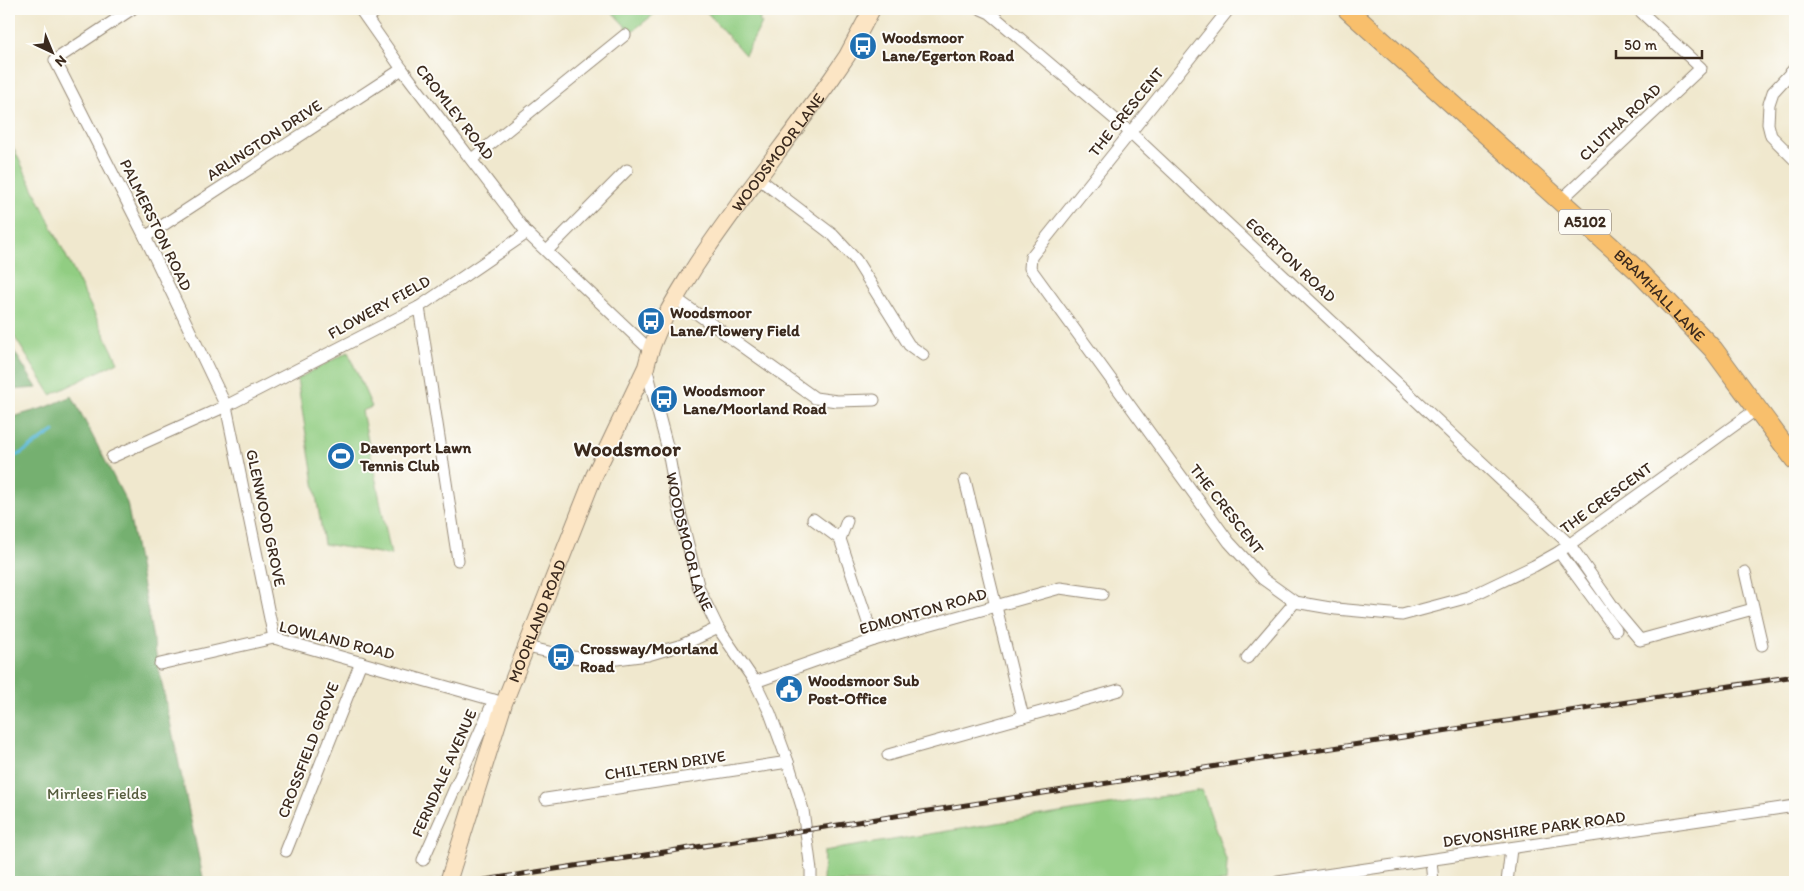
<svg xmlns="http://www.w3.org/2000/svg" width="1804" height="891" font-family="Itim,sans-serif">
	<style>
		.green { fill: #91cd82; stroke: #667c50 }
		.forest { fill: #74b070; stroke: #586d47 }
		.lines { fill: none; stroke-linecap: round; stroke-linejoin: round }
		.stream { stroke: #5dbadb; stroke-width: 3 }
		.street-casing { stroke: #968976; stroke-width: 13 }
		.secondary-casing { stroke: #968976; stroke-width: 18 }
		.primary-casing { stroke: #968976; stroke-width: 21 }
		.street { stroke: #fff; stroke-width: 11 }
		.secondary { stroke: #fce5c4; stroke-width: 16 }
		.primary { stroke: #f8bf6c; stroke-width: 19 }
		.rail-casing { stroke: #3b2a1e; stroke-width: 5 }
		.rail { stroke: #fdfcf7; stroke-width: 3; stroke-dasharray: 9; stroke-linecap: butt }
		.labels { text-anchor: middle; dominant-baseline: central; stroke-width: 4; stroke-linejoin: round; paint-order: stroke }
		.shield { fill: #fdfcf7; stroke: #75695f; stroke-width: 1 }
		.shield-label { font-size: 15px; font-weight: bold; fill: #3b2a1e }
		.poi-label { font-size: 16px; font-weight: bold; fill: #3b2a1e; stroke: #fdfcf7; text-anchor: start }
		.street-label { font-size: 16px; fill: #3b2a1e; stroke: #fdfcf7 }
		.park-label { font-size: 16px; fill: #555b3c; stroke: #fdfcf7 }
		.district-label { font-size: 21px; font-weight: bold; fill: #3b2a1e; stroke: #fdfcf7 }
	</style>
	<rect width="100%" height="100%" fill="#fdfcf7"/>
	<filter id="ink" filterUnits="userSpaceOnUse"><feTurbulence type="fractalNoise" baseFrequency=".02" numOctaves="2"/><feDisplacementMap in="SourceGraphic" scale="10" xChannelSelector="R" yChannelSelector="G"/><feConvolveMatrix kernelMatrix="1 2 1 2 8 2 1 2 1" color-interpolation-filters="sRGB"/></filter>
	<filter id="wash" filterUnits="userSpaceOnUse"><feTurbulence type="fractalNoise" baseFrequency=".0096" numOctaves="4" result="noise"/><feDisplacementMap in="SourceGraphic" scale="20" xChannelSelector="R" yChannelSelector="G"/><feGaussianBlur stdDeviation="1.12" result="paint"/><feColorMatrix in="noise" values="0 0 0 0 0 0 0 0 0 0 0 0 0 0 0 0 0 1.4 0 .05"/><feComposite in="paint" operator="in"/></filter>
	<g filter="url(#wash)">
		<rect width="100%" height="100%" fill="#f0e8ce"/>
		<!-- green -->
		<path class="green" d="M609 9H661L631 32Z
			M704 9H765L759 21 762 23 745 55Z
			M9 139 118 362 51 395 9 328Z
			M348 352 372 407 362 411 391 555 324 544 297 379Z
			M1202 790 1227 862 1226 882H823L824 851Z"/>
		<!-- forest -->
		<path class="forest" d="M9 343 37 388 9 390Z
			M72 396 127 503 158 665 204 882H9V418L47 407Z"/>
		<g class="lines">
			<!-- stream -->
			<path class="stream" d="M9 459 20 454 54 431"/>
		</g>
	</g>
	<g filter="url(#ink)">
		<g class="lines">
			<!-- street casing -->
			<g class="street-casing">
				<g id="street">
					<path d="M132 9 55 60 145 237 226 406 274 638"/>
					<path d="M360 9 402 69 527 233"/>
					<path d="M981 9 990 13 1130 132 1570 545 1619 615 1640 640 1753 609"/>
					<path d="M1229 9 1031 257 1030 268 1229 542 1263 579 1295 602 1336 609 1402 615 1469 597 1534 566 1559 552 1757 409"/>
					<path d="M367 18 379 9"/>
					<path d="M1795 68 1773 92 1769 104 1768 124 1771 136 1795 160"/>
					<path d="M472 159 625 35"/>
					<path d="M758 178 833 235 856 260 909 345 923 355"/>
					<path d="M1560 201 1701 68 1638 9"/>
					<path d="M145 237 402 69"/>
					<path d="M547 251 627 170"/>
					<path d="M675 298 815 398 837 401 874 400"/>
					<path d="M419 307 458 560"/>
					<path id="s1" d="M646 367 667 446 677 500 699 589 718 628 755 682 770 713 788 762 803 810 811 870V882"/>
					<path d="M112 457 226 406 419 307 527 233 650 350"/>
					<path d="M965 480 1023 717"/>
					<path d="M813 519 840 539"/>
					<path d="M847 521 840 539 874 640"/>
					<path d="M1559 552 1616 630"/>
					<path d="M1745 572 1762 645"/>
					<path d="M527 647 571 657 609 660 648 655 682 645 718 628"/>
					<path d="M1247 658 1295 602"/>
					<path d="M160 664 274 638 504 703"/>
					<path d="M755 682 874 640 1060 588 1102 594"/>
					<path d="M888 755 1119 690"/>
					<path d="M546 799 788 762"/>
					<path d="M286 851 361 662"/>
					<path d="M423 860 494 700"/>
					<path d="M1431 860 1433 882"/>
					<path d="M1278 882 1795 806"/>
					<path d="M1507 882 1511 849"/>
				</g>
			</g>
			<!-- secondary casing -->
			<g class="secondary-casing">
				<g id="secondary">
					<path id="s2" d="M448 882 504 703 594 476 646 367C654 330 676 297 696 265 738 201 788 141 832 78L847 56 872 9"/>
				</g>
			</g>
			<!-- primary casing -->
			<g class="primary-casing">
				<g id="primary">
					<path id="s3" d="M1347 9 1637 270 1713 349 1795 460"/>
				</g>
			</g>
			<!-- street -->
			<use href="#street" class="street"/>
			<!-- secondary -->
			<use href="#secondary" class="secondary"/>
			<!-- primary -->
			<use href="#primary" class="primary"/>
			<!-- rail casing -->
			<g class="rail-casing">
				<path id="rail" d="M472 882 1795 676"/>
			</g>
			<!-- rail -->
			<use href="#rail" class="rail"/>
		</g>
	</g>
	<!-- icons -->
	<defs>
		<g id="bus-disc" transform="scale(1.4375)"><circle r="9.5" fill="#1f6fb2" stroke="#fdfcf7"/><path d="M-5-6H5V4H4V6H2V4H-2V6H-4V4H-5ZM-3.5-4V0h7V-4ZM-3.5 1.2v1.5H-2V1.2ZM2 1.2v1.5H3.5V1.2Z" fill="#fff"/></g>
		<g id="stadium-disc" transform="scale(1.4375)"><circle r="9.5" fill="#1f6fb2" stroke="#fdfcf7"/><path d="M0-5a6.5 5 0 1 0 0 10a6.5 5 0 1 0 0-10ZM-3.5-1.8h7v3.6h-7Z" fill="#fff"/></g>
		<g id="civic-disc" transform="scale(1.4375)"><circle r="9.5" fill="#1f6fb2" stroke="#fdfcf7"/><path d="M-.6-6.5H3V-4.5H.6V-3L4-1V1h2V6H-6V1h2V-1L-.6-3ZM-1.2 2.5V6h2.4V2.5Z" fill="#fff"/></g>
	</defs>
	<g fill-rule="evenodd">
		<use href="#bus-disc" x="863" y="46"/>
		<use href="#bus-disc" x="651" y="321"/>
		<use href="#bus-disc" x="664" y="399"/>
		<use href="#stadium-disc" x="341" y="456"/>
		<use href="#bus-disc" x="561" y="657"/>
		<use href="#civic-disc" x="789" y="689"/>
	</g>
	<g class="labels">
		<!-- shield labels -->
		<rect class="shield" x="1559" y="209.5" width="52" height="25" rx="4"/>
		<g class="shield-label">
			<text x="1585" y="222">A5102</text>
		</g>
		<!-- poi labels -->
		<g class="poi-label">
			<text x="882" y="37">Woodsmoor<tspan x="882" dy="18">Lane/Egerton Road</tspan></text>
			<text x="670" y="312">Woodsmoor<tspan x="670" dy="18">Lane/Flowery Field</tspan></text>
			<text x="683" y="390">Woodsmoor<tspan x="683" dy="18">Lane/Moorland Road</tspan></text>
			<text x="360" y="447">Davenport Lawn<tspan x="360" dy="18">Tennis Club</tspan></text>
			<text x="580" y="648">Crossway/Moorland<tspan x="580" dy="18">Road</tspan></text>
			<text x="808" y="680">Woodsmoor Sub<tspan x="808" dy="18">Post-Office</tspan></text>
		</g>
		<!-- street labels -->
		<g class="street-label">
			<text transform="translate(455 112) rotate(52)">CROMLEY ROAD</text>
			<text transform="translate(1126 112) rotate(-51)">THE CRESCENT</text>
			<text transform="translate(1620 122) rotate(-43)">CLUTHA ROAD</text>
			<text transform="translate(264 140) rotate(-33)">ARLINGTON DRIVE</text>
			<text stroke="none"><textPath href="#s2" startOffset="806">WOODSMOOR LANE</textPath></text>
			<text transform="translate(156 225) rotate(64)">PALMERSTON ROAD</text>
			<text transform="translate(1291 260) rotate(43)">EGERTON ROAD</text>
			<text stroke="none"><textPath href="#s3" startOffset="424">BRAMHALL LANE</textPath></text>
			<text transform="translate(379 307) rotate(-29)">FLOWERY FIELD</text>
			<text transform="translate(1606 498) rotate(-36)">THE CRESCENT</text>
			<text transform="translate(1227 509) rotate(52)">THE CRESCENT</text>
			<text transform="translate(266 518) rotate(78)">GLENWOOD GROVE</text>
			<text stroke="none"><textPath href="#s1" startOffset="180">WOODSMOOR LANE</textPath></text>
			<text transform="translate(923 611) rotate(-16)">EDMONTON ROAD</text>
			<text stroke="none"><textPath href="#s2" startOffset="276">MOORLAND ROAD</textPath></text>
			<text transform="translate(337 640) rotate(14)">LOWLAND ROAD</text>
			<text transform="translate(308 750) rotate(-69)">CROSSFIELD GROVE</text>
			<text transform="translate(665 765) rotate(-9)">CHILTERN DRIVE</text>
			<text transform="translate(444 773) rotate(-66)">FERNDALE AVENUE</text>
			<text transform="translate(1534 829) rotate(-8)">DEVONSHIRE PARK ROAD</text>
		</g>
		<!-- park labels -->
		<g class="park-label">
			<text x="97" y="793">Mirrlees Fields</text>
		</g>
		<!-- district labels -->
		<g class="district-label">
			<text x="627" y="448">Woodsmoor</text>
		</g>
	</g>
	<!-- margin -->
	<rect width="1804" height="891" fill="none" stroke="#fdfcf7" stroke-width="30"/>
	<!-- north arrow -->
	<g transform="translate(52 52) rotate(136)" stroke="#fdfcf7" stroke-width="4" paint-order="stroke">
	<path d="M0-4L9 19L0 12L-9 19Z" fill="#3b2a1e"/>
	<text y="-8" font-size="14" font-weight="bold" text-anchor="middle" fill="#3b2a1e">N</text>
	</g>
	<!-- scale -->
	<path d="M1616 50v8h86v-8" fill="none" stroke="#3b2a1e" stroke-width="2.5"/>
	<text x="1624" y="50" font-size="15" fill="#3b2a1e" stroke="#fdfcf7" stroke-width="4" paint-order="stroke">50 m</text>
</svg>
